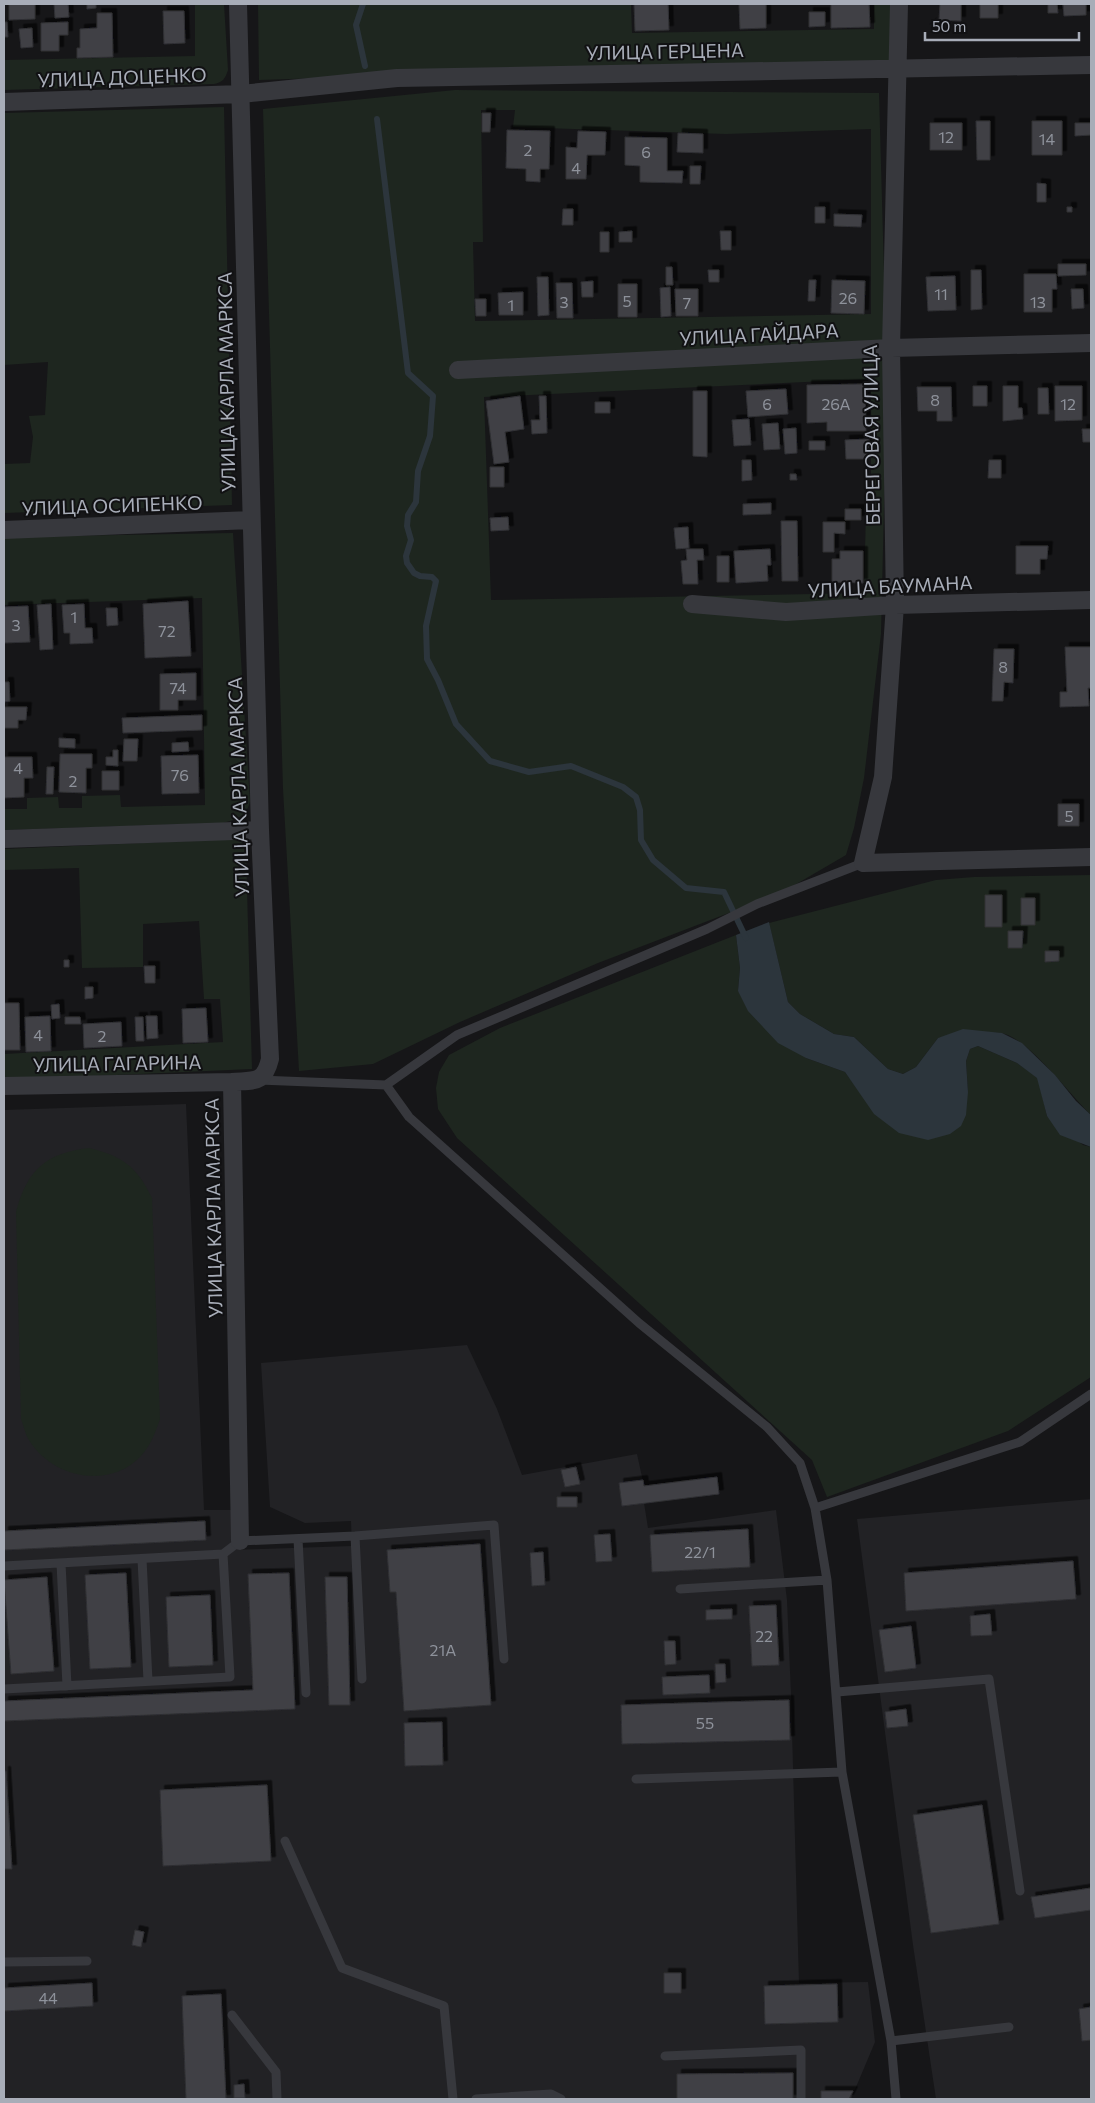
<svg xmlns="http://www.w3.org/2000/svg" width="1095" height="2103" font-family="Commissioner,sans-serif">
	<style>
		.built { fill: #222225 }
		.grass { fill: #1e261f; fill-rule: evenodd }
		.water { fill: #2c353c }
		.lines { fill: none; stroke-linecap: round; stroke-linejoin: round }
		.stream { stroke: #2c353c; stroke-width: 6 }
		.building { fill: #404145; stroke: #303034; filter: url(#shadow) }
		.lane { stroke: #37383d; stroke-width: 9 }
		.street { stroke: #37383d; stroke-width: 18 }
		.labels { text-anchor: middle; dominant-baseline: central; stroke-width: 4; stroke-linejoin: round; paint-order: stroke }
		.number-label { font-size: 16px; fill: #8e929b }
		.street-label { font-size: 19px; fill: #a8adb8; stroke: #111113 }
	</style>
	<defs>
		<filter id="shadow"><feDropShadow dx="4.5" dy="-4.5" stdDeviation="0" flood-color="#0009"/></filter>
	</defs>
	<rect width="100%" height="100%" fill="#161618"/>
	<!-- built -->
	<path class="built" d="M186 1104 204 1510H232L231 1550 352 1546 351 1521 305 1523 270 1507 261 1363 467 1345 497 1409 522 1475 637 1454 644 1486 717 1477 719 1494 644 1503 648 1528 776 1510 787 1600 791 1695 799 1983 868 1982 875 2042 851 2099H4V1110Z
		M1091 1499V2099H936L913 1945 857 1519Z"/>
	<!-- grass -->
	<path class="grass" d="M195 4H224L228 70C225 79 223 82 214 84L4 90V60L195 56Z
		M258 4H631L632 33 874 29V4H896L894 60 259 80Z
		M455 90 879 93 887 380 881 634 864 778 854 828 846 855 781 893 598 963 460 1022 373 1064 299 1071 283 789 263 109ZM481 110H515L513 127 726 134 871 129V314L475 321 473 242H483ZM871 379V510L866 511 864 593 491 600 484 397Z
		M224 107 232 505 4 513V464L30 463 33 437 29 416 45 415 48 362 4 365V113Z
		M233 533 250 801C247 816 237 819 223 823L4 830V809H27V798L58 797 59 808H82V796L120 795 121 807 205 805 202 598 4 605V537Z
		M234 839 242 842 246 853 252 1069 4 1080V1054L223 1042 220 999H204L199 921 143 924V967L82 968 79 868 4 870V849Z
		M1091 875V1115C1071 1096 1026 1035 1000 1033 980 1032 958 1036 938 1038L916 1067 903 1074 888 1069 854 1037 834 1034 800 1014 788 1002 769 923 936 880 974 877Z
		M736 935 740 968 738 991 806 1058 845 1072 860 1092H968L966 1061 970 1049 978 1046 1017 1063 1038 1078 1047 1116 1083 1145 1091 1147V1377L1008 1431 827 1497 812 1460 457 1138 438 1109 436 1088 439 1072 449 1055 500 1028Z
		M89 1148C123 1156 137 1167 152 1198L160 1419C155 1433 151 1445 141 1456 109 1490 52 1478 29 1440 25 1434 24 1426 21 1419L16 1212C27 1170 46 1153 89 1148Z"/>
	<!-- water -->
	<path class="water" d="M769 922 788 1002 800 1014 834 1034 854 1037 888 1069 903 1074 916 1067 938 1038 963 1029 1002 1033 1022 1043 1055 1075 1076 1101 1091 1115V1147L1060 1135 1047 1116 1037 1078 1017 1063 978 1046 970 1049 966 1061 968 1092 966 1115 961 1126 950 1134 928 1140 899 1133 874 1114 845 1072 806 1058 778 1043 748 1011 738 991 740 968 736 935Z"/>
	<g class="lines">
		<!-- stream -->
		<path class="stream" d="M363 4 356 25 365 66
			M377 119 408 373 433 396 430 436 418 471 416 502 408 515 407 526 411 540 406 556 407 563 414 573 420 576 432 577 436 581 426 626 427 659 438 680 456 724 490 761 529 772 571 766 623 787 636 797 640 810 641 840 653 860 686 888 724 892 746 938"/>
	</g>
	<!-- building -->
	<path class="building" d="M9 4H35V19L9 20Z
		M54 4H68L69 17 55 18Z
		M87 4H96V8L87 9Z
		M634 4H668L669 30 635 31Z
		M739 4H766V28L740 29Z
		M831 4H869L870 27 831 28Z
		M940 4H961V21L939 20Z
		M980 4H998V18H980Z
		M1048 4H1057L1058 13H1048Z
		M1063 4H1086V15L1064 16Z
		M163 11H184L185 43 164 44Z
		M809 12H825V26L809 27Z
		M97 13H112L113 57 77 58V48H80V29L97 28Z
		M4 22H7L8 37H4Z
		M68 22V35H59V51H41V23Z
		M32 28 33 47 21 48 19 29Z
		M482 113H491L490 132H482Z
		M976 121H990V160H977Z
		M1032 121H1062V155H1032Z
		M930 123H962V150H930Z
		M1075 123H1091V135L1075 136Z
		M507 130 550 131 549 169H540V182L526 181V169L506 168Z
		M578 131 606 132 605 155H587L586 179H566V147L577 148Z
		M678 133 703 134V153L677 152Z
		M625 137 667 138V171H683L682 183 640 182V166L625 165Z
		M690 166H701L700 184H690Z
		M1037 183 1046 184V202H1037Z
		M815 207H825V223H815Z
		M1067 207H1072V212H1067Z
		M563 209H573V225H562Z
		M834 214 862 215 861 227 834 226Z
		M632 231V242H619V232Z
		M720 231H731V250H721Z
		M600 232H609V252H600Z
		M1058 264H1086V275L1058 276Z
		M666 267H672L673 285H666Z
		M708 270H719V282H709Z
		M971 270H981L982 309 971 310Z
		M1024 274H1056L1057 289H1052V312H1024Z
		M955 276 956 310 928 311 926 277Z
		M537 277H548L549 315 538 316Z
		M809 280H816L815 301H808Z
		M832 280 865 281 864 314 831 313Z
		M593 281V297H582L581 282Z
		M556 283H572L573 318H557Z
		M618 284H637V317H618Z
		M670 287 671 316 661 317 660 288Z
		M675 289H698V316H676Z
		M1071 289H1083L1084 308 1072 309Z
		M523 292V315H499L498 293Z
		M475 299H486V316H476Z
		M865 384 866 431H827V422L807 423V385Z
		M973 386H987V406H973Z
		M1003 386H1018V408H1022L1023 419 1003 421Z
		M1055 386H1082V420L1055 421Z
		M917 387H951L952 421H937V411H918Z
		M1038 388H1048L1049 414H1038Z
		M786 389 788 414 748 417 746 391Z
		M693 391H707V457L693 456Z
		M520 396 524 429 505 432 509 462 494 464 486 401Z
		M539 396H546L547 433 532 434 531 420H540Z
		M595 402H610V413H595Z
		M749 419 751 445 734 446 732 420Z
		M778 423 780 449 764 450 762 424Z
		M796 428 797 453 785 454 783 429Z
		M1082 429H1091V442H1083Z
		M869 439V459H846L845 440Z
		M809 441H825V450H809Z
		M742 460H751L752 480 742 481Z
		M989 460H1001V478H988Z
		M490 467H504V487H490Z
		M790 474H796L797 480H790Z
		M771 503V514L743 515V504Z
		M845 509H861V520H845Z
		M508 517 509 530 491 531 490 518Z
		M781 521H797L798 581H782Z
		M823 522H845V534L834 533V552H823Z
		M688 527 689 548 676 549 674 528Z
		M1016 546H1048L1047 559H1040V574H1016Z
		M686 549H703L704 560H697L698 584H683L681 561 687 560Z
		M770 549 771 565H767L768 581 736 583 734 551Z
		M840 551H863V583L832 582V559H840Z
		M717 556H729V582H717Z
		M188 601 191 656 145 658 143 604Z
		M51 604 53 649 40 650 37 605Z
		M84 604 85 628H92L93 643 70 644V633H64L62 605Z
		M28 606 30 642 4 643V607Z
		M106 608H117L118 625 107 626Z
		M1065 647H1091V688H1088L1089 706 1060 707V692H1067Z
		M994 649H1014L1013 683 1004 682 1003 701H992Z
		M196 673V700H178V710H160V674Z
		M4 682H9L10 701 4 702Z
		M4 707H27L26 720H18V728H4Z
		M202 715V730L123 733 122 718Z
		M59 738 75 739V748L59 747Z
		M124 739H138L137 761H123Z
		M188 742 189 751 172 752V743Z
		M113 750H118V766L106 765V757H113Z
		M60 754H92V768H86V793L59 792Z
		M198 755 199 793 162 794 161 756Z
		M4 757H32L33 778H24V797L4 798Z
		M47 767H54L53 794H46Z
		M102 771H119V790H102Z
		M1058 804H1079V826H1058Z
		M985 895H1002V927H985Z
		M1021 898H1035V925H1021Z
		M1008 931H1023L1022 948H1008Z
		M1045 951H1059V961L1045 962Z
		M64 960H69V967H64Z
		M144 966H155V983H145Z
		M85 987H93V998L85 999Z
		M4 1003H19L20 1050H4Z
		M59 1004 60 1018 52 1019 51 1005Z
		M206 1008 208 1042 183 1043 182 1009Z
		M50 1016 51 1051 26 1052 25 1017Z
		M146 1016H157L158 1038 147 1039Z
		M65 1017H80L81 1024H65Z
		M135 1017H143L144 1041H136Z
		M121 1022 122 1046 84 1048 83 1024Z
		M576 1467 580 1484 565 1487 561 1470Z
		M717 1477 719 1494 622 1506 619 1483 643 1480 644 1486Z
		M557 1497H577V1507H557Z
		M205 1521 206 1540 4 1550V1531Z
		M748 1529 750 1567 652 1572 650 1535Z
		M610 1534 612 1561 596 1562 594 1535Z
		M480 1544 491 1705 404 1711 396 1592H390L387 1550Z
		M543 1552 545 1585 532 1586 530 1553Z
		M1073 1561 1076 1599 906 1611 904 1573Z
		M126 1573 131 1667 90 1669 85 1575Z
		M289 1573 295 1709 4 1721V1701L253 1690 248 1574Z
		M47 1577 54 1671 11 1674 4 1580Z
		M325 1577H347L350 1705H329Z
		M210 1595 213 1665 169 1667 166 1597Z
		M776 1605 779 1665 752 1666 749 1606Z
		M732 1609V1619L706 1620V1610Z
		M990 1614 992 1635 971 1636 970 1616Z
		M911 1626 916 1668 885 1672 879 1630Z
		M664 1641H675L676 1664 665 1665Z
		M715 1664H725L726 1682 716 1683Z
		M709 1675 710 1693 663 1695 662 1677Z
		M789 1700 790 1740 622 1744 621 1705Z
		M906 1709 908 1726 887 1728 885 1712Z
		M442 1722 443 1765 405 1766 404 1723Z
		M4 1771H6L12 1869H4Z
		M267 1785 271 1861 163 1866 160 1790Z
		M982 1805 999 1924 931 1933 913 1815Z
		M1091 1888V1910L1035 1918 1031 1897Z
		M135 1930 144 1932 141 1947 132 1945Z
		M664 1973H681V1993H664Z
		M92 1983 93 2006 4 2011V1988Z
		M837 1984 838 2022 765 2024 764 1986Z
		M221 1994 226 2099H186L182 1996Z
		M1091 2007V2040L1082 2041 1079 2009Z
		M793 2073V2099H677V2074Z
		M244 2084 245 2098H234V2085Z
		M821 2091H853L849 2099H821Z"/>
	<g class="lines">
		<!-- lane -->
		<path class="lane" d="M259 1080 386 1085 457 1035 707 929 757 904 863 863
			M386 1085 409 1117 639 1323 767 1427 800 1463 815 1508 827 1580 842 1772 891 2041 896 2099
			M815 1508 1020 1442 1091 1394
			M355 1536 362 1679
			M298 1539 306 1693
			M142 1559 148 1681
			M61 1563 67 1686
			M4 1566 223 1554 240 1541 355 1536 494 1525 504 1659
			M680 1589 827 1580
			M4 1689 230 1677 223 1554
			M837 1692 989 1679 1020 1891
			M636 1779 842 1772
			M285 1841 342 1968 444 2006 453 2099
			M4 1962 87 1961
			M232 2015 276 2072 277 2099
			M891 2041 1009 2027
			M665 2056 801 2050V2099
			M476 2099 551 2094 561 2099"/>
		<!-- street -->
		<path class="street" d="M238 4 260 830 270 1059C264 1084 254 1080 232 1082L240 1541
			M899 4 891 348 895 605 883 777 863 863 1091 857
			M4 102 241 94 397 78 1091 65
			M458 370 891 348 1091 343
			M4 530 251 520
			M692 604 786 612 895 605 1091 600
			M4 839 260 830
			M4 1086 232 1082"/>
	</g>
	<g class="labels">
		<!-- number labels -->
		<g class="number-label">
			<text x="946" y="136">12</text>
			<text x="1047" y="138">14</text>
			<text x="528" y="149">2</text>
			<text x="646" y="151">6</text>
			<text x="576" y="167">4</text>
			<text x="941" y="293">11</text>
			<text x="848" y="297">26</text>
			<text x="627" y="300">5</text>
			<text x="564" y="301">3</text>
			<text x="1038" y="301">13</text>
			<text x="687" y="302">7</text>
			<text x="511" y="304">1</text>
			<text x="935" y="399">8</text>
			<text x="767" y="403">6</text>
			<text x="836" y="403">26А</text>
			<text x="1068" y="403">12</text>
			<text x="74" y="616">1</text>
			<text x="16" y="624">3</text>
			<text x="167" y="630">72</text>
			<text x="1003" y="666">8</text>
			<text x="178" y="687">74</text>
			<text x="18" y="767">4</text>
			<text x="180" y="774">76</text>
			<text x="73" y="780">2</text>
			<text x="1069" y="815">5</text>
			<text x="38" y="1034">4</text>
			<text x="102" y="1035">2</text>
			<text x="700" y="1551">22/1</text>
			<text x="764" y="1635">22</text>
			<text x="443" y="1649">21А</text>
			<text x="705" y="1722">55</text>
			<text x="48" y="1997">44</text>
		</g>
		<!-- street labels -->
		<g class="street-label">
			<text transform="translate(665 51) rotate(-1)">УЛИЦА ГЕРЦЕНА</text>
			<text transform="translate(122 77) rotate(-2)">УЛИЦА ДОЦЕНКО</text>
			<text transform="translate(759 334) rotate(-3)">УЛИЦА ГАЙДАРА</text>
			<text transform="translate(226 382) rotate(-91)">УЛИЦА КАРЛА МАРКСА</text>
			<text transform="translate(871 435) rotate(-91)">БЕРЕГОВАЯ УЛИЦА</text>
			<text transform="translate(112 505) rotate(-2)">УЛИЦА ОСИПЕНКО</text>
			<text transform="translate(890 586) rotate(-3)">УЛИЦА БАУМАНА</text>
			<text transform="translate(238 787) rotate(-92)">УЛИЦА КАРЛА МАРКСА</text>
			<text transform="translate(117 1063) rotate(-1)">УЛИЦА ГАГАРИНА</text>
			<text transform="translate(213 1208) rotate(-91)">УЛИЦА КАРЛА МАРКСА</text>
		</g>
	</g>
	<!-- border -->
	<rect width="1095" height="2103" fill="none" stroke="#a8adb8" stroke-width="10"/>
	<!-- scale -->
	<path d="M925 32v8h154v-8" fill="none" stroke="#a8adb8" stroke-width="2.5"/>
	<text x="932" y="32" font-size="15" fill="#a8adb8" stroke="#111113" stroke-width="4" paint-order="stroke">50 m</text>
</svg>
